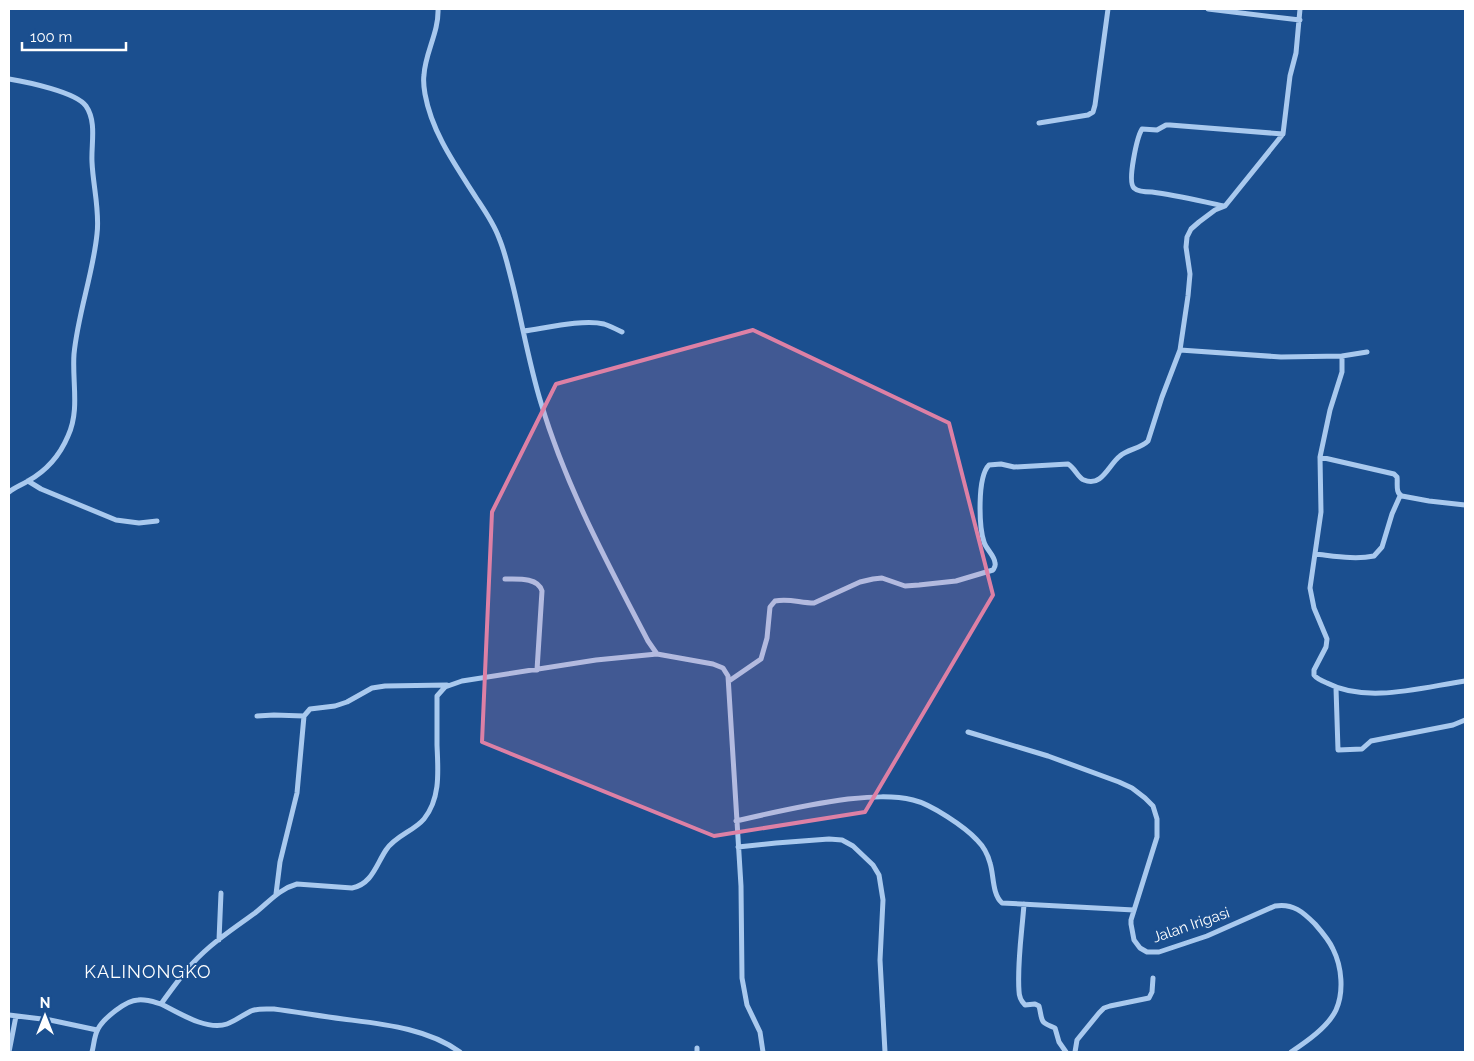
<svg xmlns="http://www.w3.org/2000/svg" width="1474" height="1061" font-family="Raleway,sans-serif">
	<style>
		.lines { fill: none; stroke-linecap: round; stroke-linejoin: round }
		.minor { stroke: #a9c9ee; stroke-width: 5 }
		.marked { fill: #dd80a5; fill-opacity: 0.2; stroke: #dd80a5; stroke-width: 4; stroke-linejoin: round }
		.labels { text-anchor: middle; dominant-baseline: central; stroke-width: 4; stroke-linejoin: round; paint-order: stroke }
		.street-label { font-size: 15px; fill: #fff; stroke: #1b4f8f }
		.quarter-label { font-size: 18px; letter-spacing: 1px; fill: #fff; stroke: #1b4f8f }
	</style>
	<rect width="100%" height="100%" fill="#1b4f8f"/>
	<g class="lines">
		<!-- minor -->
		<path class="minor" d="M438 9C439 32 425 53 424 75 423 81 424 88 425 94 432 133 456 166 477 199 485 211 494 224 499 238 505 252 508 267 512 282 522 322 529 364 541 403 566 487 608 564 648 641L657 654 713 664 723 668 728 676 741 886 742 978 747 1005 760 1032 763 1052
			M1208 9 1300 20
			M9 79C27 82 76 92 86 106 97 122 91 144 92 162 93 186 100 211 97 234 93 274 78 313 74 354 72 382 80 410 68 436 60 455 46 471 28 481 22 485 15 487 9 492
			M1039 123 1088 115 1093 112 1095 105 1108 9
			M1224 206C1200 201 1176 195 1152 192 1147 192 1138 192 1134 188 1127 182 1137 137 1142 129L1157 130 1166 125H1170L1283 134
			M524 331C546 328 583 319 604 324 610 326 616 329 622 332
			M1180 350 1281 357 1342 356V372L1330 410 1320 457 1321 512 1310 588 1314 608 1327 639 1326 647 1314 670V675C1317 679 1322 681 1327 683 1367 704 1423 687 1465 681
			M1342 356 1367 352
			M1320 457 1394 474 1397 477C1398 483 1395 493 1402 496L1429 501 1465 505
			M28 481 41 489 116 520 139 523 157 521
			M1315 554C1334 556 1355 560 1374 556L1382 547 1392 514 1400 496
			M505 579C517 579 538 577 542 591L537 670
			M729 681 761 659 767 638 770 607 775 601C789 598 800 603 814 603L860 582 873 579 882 578 905 586 919 585 956 581 993 570C994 568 996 566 995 563 995 556 986 549 984 542 979 527 977 477 989 465L1001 464 1014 467 1068 464C1075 468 1078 478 1084 480 1102 488 1109 464 1120 456 1128 449 1140 449 1148 441L1162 397 1180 350 1188 296 1190 274 1186 247 1187 237 1191 229 1199 222 1215 210 1225 206 1283 134 1290 76 1296 53 1300 9
			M1336 688 1338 750 1362 749 1371 741 1453 725 1465 720
			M257 716 274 715 304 716
			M968 732 1048 756 1119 782 1132 788 1145 798 1153 806 1157 819V837L1131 920V924L1134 940 1140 948 1147 952H1159L1207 936 1275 906C1293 903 1303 912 1315 924 1322 932 1329 940 1333 949 1342 967 1344 992 1336 1010 1328 1027 1306 1042 1291 1052
			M736 821C774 812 810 804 848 799 870 797 892 795 913 800 931 804 965 827 977 840 983 846 988 855 990 863 994 875 992 894 1002 903L1134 910
			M738 847 776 843 829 839 842 840 853 846 873 865 879 875 883 900 880 960 885 1052
			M276 894 280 862 297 793 304 716 310 709 335 706 347 702 372 688 385 686 447 685
			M1024 904C1022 932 1017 963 1019 991 1019 996 1021 1001 1025 1005L1035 1004 1039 1006C1043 1022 1039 1022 1055 1028L1059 1042 1066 1052
			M219 940 221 893
			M161 1004C179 1013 207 1031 227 1024 235 1021 243 1015 251 1011 258 1008 266 1009 274 1009 297 1012 320 1016 343 1019 382 1024 427 1028 460 1052
			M9 1015 50 1020 97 1030
			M697 1048V1052
			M9 1052 16 1016
			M92 1052C94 1045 94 1036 98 1029 103 1019 126 1000 138 1000 146 999 154 1002 161 1004 171 990 181 976 192 964 210 944 234 928 255 913 269 902 279 889 297 884L352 888C372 884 376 865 386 850 395 836 414 831 424 819 441 798 438 770 437 745 437 729 437 712 437 696L445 687 462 681 596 660 657 654
			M1075 1052 1077 1040 1099 1013 1104 1008 1110 1006 1149 998 1152 992 1153 978"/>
	</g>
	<!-- marked area -->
	<path class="marked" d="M753 330 949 423 993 595 865 812 714 836 482 742 492 512 556 384Z"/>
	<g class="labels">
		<!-- street labels -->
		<g class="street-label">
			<text transform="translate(1191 925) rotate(-19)">Jalan Irigasi</text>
		</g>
		<!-- quarter labels -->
		<g class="quarter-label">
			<text x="148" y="971">KALINONGKO</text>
		</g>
	</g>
	<!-- border -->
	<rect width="1474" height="1061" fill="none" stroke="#ffffff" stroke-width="20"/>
	<!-- north arrow -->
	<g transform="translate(45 1016)" stroke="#1b4f8f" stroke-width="4" paint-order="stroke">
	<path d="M0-4L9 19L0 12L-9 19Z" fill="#ffffff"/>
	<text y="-8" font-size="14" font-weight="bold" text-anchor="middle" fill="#ffffff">N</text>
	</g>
	<!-- scale -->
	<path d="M22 42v8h104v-8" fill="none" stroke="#ffffff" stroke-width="2.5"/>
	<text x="30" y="42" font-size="15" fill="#ffffff" stroke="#1b4f8f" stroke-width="4" paint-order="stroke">100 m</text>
</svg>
